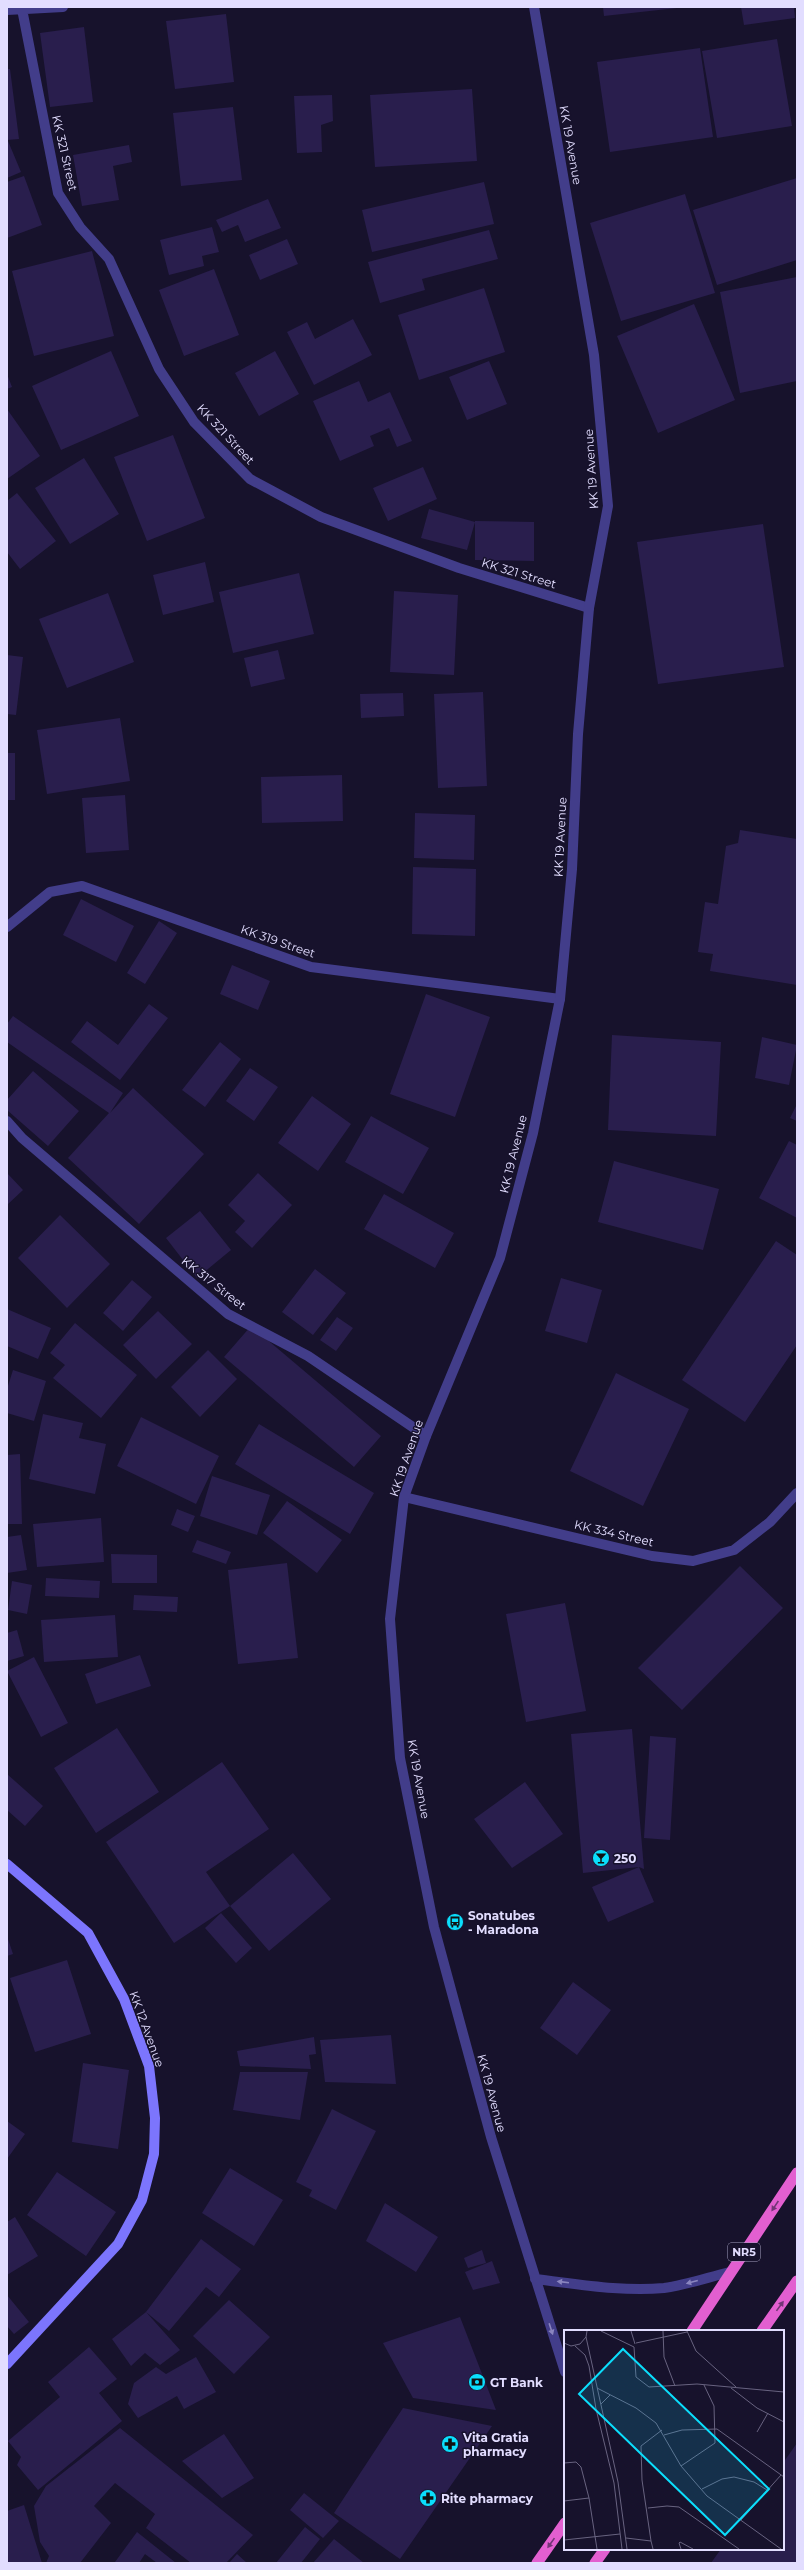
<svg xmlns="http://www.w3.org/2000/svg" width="804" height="2570" font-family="Montserrat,sans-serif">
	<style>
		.building { fill: #291e4d }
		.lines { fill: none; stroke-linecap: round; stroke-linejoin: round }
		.minor { stroke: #423d8a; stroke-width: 10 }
		.tertiary { stroke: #423d8a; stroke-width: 10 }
		.secondary { stroke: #7c75fd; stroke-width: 10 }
		.trunk { stroke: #e25fd0; stroke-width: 11 }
		.oneway { fill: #723576 }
		.oneway2 { fill: #8a85bf }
		.labels { text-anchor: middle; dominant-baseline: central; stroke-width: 3; stroke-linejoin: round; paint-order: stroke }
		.shield { fill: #17122c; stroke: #a5a0c0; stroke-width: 1 }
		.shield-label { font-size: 11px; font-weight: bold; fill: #e2ddff }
		.street-label { font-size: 12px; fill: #e2ddff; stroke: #17122c }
		.poi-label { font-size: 12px; font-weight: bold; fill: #e2ddff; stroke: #17122c; text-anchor: start }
		.inset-road { fill: none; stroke: #686380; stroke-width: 1 }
		.view { fill: #0bdefc; fill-opacity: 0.15; stroke: #0bdefc; stroke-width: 2 }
		.inset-edge { fill: none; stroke: #e2ddff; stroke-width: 2 }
	</style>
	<rect width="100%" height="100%" fill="#17122c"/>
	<!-- building -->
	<path class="building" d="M603 7H677V8L604 16Z
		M741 7H794L795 18 744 25Z
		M226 14 234 82 175 89 166 21Z
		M84 27 93 102 50 107 40 33Z
		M777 39 792 126 717 138 702 51Z
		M700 48 713 137 610 152 597 62Z
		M7 69H10L19 139 7 140Z
		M472 89 477 161 375 167 370 95Z
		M332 95 333 121 321 125 322 152 297 153 294 96Z
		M233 107 242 180 181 186 173 113Z
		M8 141 21 172 7 178V142Z
		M129 145 132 162 113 166 119 200 82 206 73 155Z
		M24 176 42 225 7 238V182Z
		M797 178V260L717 285 693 210Z
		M484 182 494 224 372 252 362 210Z
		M685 194 715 293 621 321 590 223Z
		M268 199 281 228 245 242 238 225 222 232 216 220Z
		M212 227 219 252 202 256 204 266 169 275 160 240Z
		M489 230 498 259 422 279 425 290 380 303 368 262Z
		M287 239 298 264 260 280 249 255Z
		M92 251 114 336 34 356 12 271Z
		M214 269 239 335 184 356 159 290Z
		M797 277V381L740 393 720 292Z
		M484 288 505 352 419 380 398 315Z
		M694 304 735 400 658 433 617 336Z
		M353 319 372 355 314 385 287 332 307 322 315 339Z
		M111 351 139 416 61 450 32 386Z
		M275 351 299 394 259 416 235 373Z
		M489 361 507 404 467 420 449 377Z
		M7 374 12 387 7 389Z
		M359 381 368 402 390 392 412 441 397 447 389 428 370 436 374 446 340 461 313 401Z
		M7 409 40 456 7 479Z
		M173 435 205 518 147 541 114 457Z
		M84 458 119 514 70 544 35 488Z
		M423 467 437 499 388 521 373 488Z
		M17 493 56 541 20 569 7 552V501Z
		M429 509 475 522 467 550 421 538Z
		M475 521 534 522V561L475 560Z
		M763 524 784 667 658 684 637 542Z
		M205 562 214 602 163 615 153 575Z
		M299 573 314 634 233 653 219 592Z
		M394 591 458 595 454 675 390 672Z
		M108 593 134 662 67 688 39 619Z
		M278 650 285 679 251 687 244 658Z
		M7 655 23 657 16 715 7 714Z
		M483 692 487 786 438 788 434 694Z
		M403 693 404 716 361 718 360 694Z
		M120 718 130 781 47 794 37 730Z
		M7 753H15V800H7Z
		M342 775 343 821 262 823 261 777Z
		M125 795 129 850 86 853 82 798Z
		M415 813 475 815 474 860 414 858Z
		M740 830 797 839V985L710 971 713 954 698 952 705 902 718 904 726 846 738 843Z
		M413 867 476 869 475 936 412 934Z
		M81 899 134 926 116 962 63 935Z
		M159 921 177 933 145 984 127 973Z
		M232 965 270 981 258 1010 220 994Z
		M426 994 490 1017 455 1117 390 1094Z
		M149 1004 168 1018 120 1080 71 1042 87 1021 118 1045Z
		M13 1016 123 1093 110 1113 133 1088 204 1154 139 1224 68 1158 109 1113 7 1042V1024Z
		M612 1035 721 1042 716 1136 608 1130Z
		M762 1037 797 1045 789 1085 755 1078Z
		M220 1042 241 1059 205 1107 182 1090Z
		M250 1068 278 1087 254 1121 226 1101Z
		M33 1071 79 1111 48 1146 7 1110V1100Z
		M312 1096 351 1124 318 1171 278 1143Z
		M797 1104V1121L790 1118Z
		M371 1116 429 1148 403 1194 345 1162Z
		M789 1141 797 1145V1218L759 1198Z
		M614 1161 719 1189 703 1250 598 1222Z
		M7 1173 23 1190 7 1205Z
		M258 1173 292 1205 252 1248 235 1232 245 1221 228 1205Z
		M384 1194 454 1233 435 1268 364 1229Z
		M200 1211 231 1250 197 1278 166 1238Z
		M60 1215 110 1264 67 1308 18 1258Z
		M776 1241 797 1255V1345L745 1422 682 1380Z
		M315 1269 346 1293 313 1335 282 1312Z
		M561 1278 602 1290 587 1343 545 1331Z
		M132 1280 152 1297 123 1331 103 1313Z
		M7 1309 51 1328 38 1359 7 1346Z
		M158 1311 192 1344 156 1379 123 1345Z
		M337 1317 353 1328 336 1351 320 1340Z
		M75 1323 137 1375 101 1418 53 1378 65 1365 50 1353Z
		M251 1326 381 1436 354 1467 224 1357Z
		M208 1350 237 1379 200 1417 171 1387Z
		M13 1370 46 1381 34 1421 7 1413V1389Z
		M616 1373 689 1409 643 1506 570 1471Z
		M43 1414 83 1423 79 1438 106 1444 95 1494 29 1479Z
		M141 1417 219 1456 196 1504 117 1466Z
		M259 1424 374 1493 350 1534 235 1464Z
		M20 1454 22 1524H7V1455Z
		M212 1476 270 1495 257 1535 200 1516Z
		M287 1501 342 1540 317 1573 263 1533Z
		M177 1509 195 1516 188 1532 171 1525Z
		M101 1518 104 1562 37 1567 33 1524Z
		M21 1535 27 1570 7 1573V1537Z
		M197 1540 231 1552 226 1564 192 1552Z
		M111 1554 157 1555V1583H112Z
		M287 1563 298 1658 238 1664 228 1570Z
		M740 1566 783 1608 682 1710 638 1668Z
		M46 1578 100 1581 99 1598 45 1596Z
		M12 1581 32 1585 27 1614 8 1610Z
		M134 1595 178 1597 177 1612 133 1610Z
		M565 1603 586 1711 526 1722 506 1614Z
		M115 1615 118 1657 44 1662 41 1620Z
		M17 1630 24 1656 7 1661V1633Z
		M140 1655 151 1686 96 1704 85 1674Z
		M34 1657 68 1723 41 1737 7 1671Z
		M117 1728 159 1792 96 1833 54 1768Z
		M632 1729 644 1869 639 1867 583 1873 571 1734Z
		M650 1736 676 1738 670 1840 644 1838Z
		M222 1762 269 1829 206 1872 230 1906 174 1943 106 1842Z
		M7 1774 43 1806 25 1826 7 1810Z
		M525 1782 563 1834 512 1868 474 1819Z
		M293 1853 331 1899 269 1951 230 1906Z
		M639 1867 654 1902 608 1922 592 1887Z
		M221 1913 252 1948 236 1963 205 1928Z
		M7 1936 13 1954 7 1956Z
		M67 1960 91 2034 35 2052 10 1978Z
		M573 1982 611 2010 577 2055 540 2028Z
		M391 2035 396 2084 325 2082 320 2040Z
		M314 2037 316 2054 309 2055 311 2069 240 2066 237 2051Z
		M83 2063 129 2070 118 2149 72 2142Z
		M240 2072H308L300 2120 233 2110Z
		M332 2109 376 2131 336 2210 309 2196 312 2190 296 2182Z
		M7 2121 25 2134 7 2159Z
		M230 2168 283 2200 254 2246 202 2213Z
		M57 2172 116 2212 86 2256 27 2215Z
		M385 2203 438 2237 416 2272 366 2241Z
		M15 2217 38 2256 7 2275V2222Z
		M201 2239 241 2269 219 2297 206 2287 169 2331 146 2312Z
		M482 2250 486 2263 468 2268 464 2258Z
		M492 2261 500 2283 473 2290 465 2272Z
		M7 2295 29 2322 14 2334 7 2326Z
		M229 2300 270 2337 234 2374 193 2336Z
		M146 2312 180 2350 160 2365 145 2353 131 2366 112 2339Z
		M460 2317 496 2410 413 2398 383 2343Z
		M89 2347 117 2379 99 2393 122 2421 38 2490 17 2465 21 2457 8 2441 60 2397 48 2382Z
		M196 2357 216 2392 184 2409 177 2396 138 2418 128 2404 134 2383 156 2367 166 2374Z
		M403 2408 492 2426 400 2559 334 2513Z
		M120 2428 253 2535 226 2563H191L146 2528 155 2514 115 2483 94 2506 111 2523 80 2563H46L49 2556 40 2542 34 2506 46 2486Z
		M224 2434 254 2478 222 2498 182 2461Z
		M797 2443V2563H711L721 2549H783V2463Z
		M304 2493 339 2521 323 2538 290 2510Z
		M24 2505 42 2563H7V2511Z
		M305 2527 320 2539 301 2563H276Z
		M137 2532 176 2563H157L145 2554 139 2563 115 2562Z
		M334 2539 364 2563H313Z
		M237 2554 247 2563H229Z"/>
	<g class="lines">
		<!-- minor -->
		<path class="minor" d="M22 9 58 193 80 227 109 259 159 369 194 422 250 479 321 517 459 568 589 608
			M7 10 63 7
			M7 927 50 892 82 886 311 967 560 999
			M7 1121 22 1138 228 1314 308 1356 426 1436
			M404 1497 652 1556 693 1561 734 1550 770 1522 797 1493"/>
		<!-- tertiary -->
		<path class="tertiary" d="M534 7 594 355 608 506 589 608 578 734 572 869 560 999 533 1133 500 1258 426 1436 404 1497 390 1619 400 1758 434 1927 491 2137 565 2372
			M535 2279C578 2284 622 2292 664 2288 686 2285 709 2277 730 2272"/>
		<!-- secondary -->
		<path class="secondary" d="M7 1864 88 1933 124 1999 149 2066 155 2118 154 2154 142 2200 118 2244 7 2364"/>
		<!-- trunk -->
		<path class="trunk" d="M692 2331 797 2173
			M762 2331 797 2281
			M537 2563 565 2523
			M595 2563 605 2549"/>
	</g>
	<!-- one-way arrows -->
	<defs><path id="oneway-solid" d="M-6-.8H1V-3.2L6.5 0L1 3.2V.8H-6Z"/></defs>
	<g class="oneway">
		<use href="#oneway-solid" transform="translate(775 2206) rotate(124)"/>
		<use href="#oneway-solid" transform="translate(780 2306) rotate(-54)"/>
		<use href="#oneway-solid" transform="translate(551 2543) rotate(125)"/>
	</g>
	<g class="oneway2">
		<use href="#oneway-solid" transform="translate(563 2282) rotate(-173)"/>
		<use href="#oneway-solid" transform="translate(692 2282) rotate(165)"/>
		<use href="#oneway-solid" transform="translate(551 2329) rotate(72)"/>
	</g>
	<!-- icons -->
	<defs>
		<g id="bar-disc" transform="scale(0.9)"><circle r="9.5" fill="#0bdefc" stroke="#17122c"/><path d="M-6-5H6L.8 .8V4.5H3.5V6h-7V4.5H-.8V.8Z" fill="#111"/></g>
		<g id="bus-disc" transform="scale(0.9)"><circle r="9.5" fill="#0bdefc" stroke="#17122c"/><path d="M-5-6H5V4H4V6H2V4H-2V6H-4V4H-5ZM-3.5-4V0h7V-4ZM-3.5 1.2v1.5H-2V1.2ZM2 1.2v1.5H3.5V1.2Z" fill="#111"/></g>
		<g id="bank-disc" transform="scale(0.9)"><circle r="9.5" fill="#0bdefc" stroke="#17122c"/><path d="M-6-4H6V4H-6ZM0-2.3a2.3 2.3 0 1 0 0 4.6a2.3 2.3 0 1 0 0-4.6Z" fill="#111"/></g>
		<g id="pharmacy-disc" transform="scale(0.9)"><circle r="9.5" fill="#0bdefc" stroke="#17122c"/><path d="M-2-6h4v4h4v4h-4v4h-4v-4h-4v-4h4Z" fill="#111"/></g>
	</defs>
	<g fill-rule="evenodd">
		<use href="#bar-disc" x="601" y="1858"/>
		<use href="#bus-disc" x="455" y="1922"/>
		<use href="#bank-disc" x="477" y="2382"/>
		<use href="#pharmacy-disc" x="450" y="2444"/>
		<use href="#pharmacy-disc" x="428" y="2498"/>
	</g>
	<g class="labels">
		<!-- shield labels -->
		<rect class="shield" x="728" y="2243" width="32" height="18" rx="3"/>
		<g class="shield-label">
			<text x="744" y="2252">NR5</text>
		</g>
		<!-- street labels -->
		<g class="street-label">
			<text transform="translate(571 145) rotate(80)">KK 19 Avenue</text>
			<text transform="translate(65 153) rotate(77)">KK 321 Street</text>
			<text transform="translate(226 434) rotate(47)">KK 321 Street</text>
			<text transform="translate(591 469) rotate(-94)">KK 19 Avenue</text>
			<text transform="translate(519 573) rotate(17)">KK 321 Street</text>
			<text transform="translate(560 837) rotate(-87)">KK 19 Avenue</text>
			<text transform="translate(278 941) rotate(19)">KK 319 Street</text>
			<text transform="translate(513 1154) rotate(-76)">KK 19 Avenue</text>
			<text transform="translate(214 1283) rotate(38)">KK 317 Street</text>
			<text transform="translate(406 1458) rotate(-71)">KK 19 Avenue</text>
			<text transform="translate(614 1533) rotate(13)">KK 334 Street</text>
			<text transform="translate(419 1779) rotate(80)">KK 19 Avenue</text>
			<text transform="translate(147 2029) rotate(70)">KK 12 Avenue</text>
			<text transform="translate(492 2093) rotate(75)">KK 19 Avenue</text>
		</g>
		<!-- poi labels -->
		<g class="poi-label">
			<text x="614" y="1858">250</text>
			<text x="468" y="1915">Sonatubes<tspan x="468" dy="14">- Maradona</tspan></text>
			<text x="490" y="2382">GT Bank</text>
			<text x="463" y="2437">Vita Gratia<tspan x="463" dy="14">pharmacy</tspan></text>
			<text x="441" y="2498">Rite pharmacy</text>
		</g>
	</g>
	<!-- overview -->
	<g transform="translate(564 2330)">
		<rect width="220" height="220" fill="#17122c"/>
		<path class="inset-road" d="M37 1 70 17 72 47 85 57 133 54 220 62M67 1 71 14M99 1 100 27 111 56M123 1 132 21 172 57M22 7 54 152 63 219M0 13 7 16 16 14 22 7 23 1M72 13 123 2M11 16 21 25 25 36 32 79 50 153 58 219M33 58 72 78 92 93 117 136 143 166 217 219M167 58 193 78 220 92M37 74 46 65M193 102 204 83M100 105 118 100 153 99 220 147M0 133 12 132 17 137 25 168M117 136 151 113 150 76 140 55M138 159 158 149 170 147 190 152 203 160M0 171 25 168 33 219M84 178 103 176 115 177 175 219M177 190 217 145M62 208 87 211 89 219M0 210 56 204M87 211 78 150 77 116 98 100M117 219 115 213 116 212 129 219"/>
		<path class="view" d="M59 19 205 159 161 205 15 64Z"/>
		<rect width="220" height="220" class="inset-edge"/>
	</g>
	<!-- border -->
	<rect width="804" height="2570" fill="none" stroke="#e2ddff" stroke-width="16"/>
</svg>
